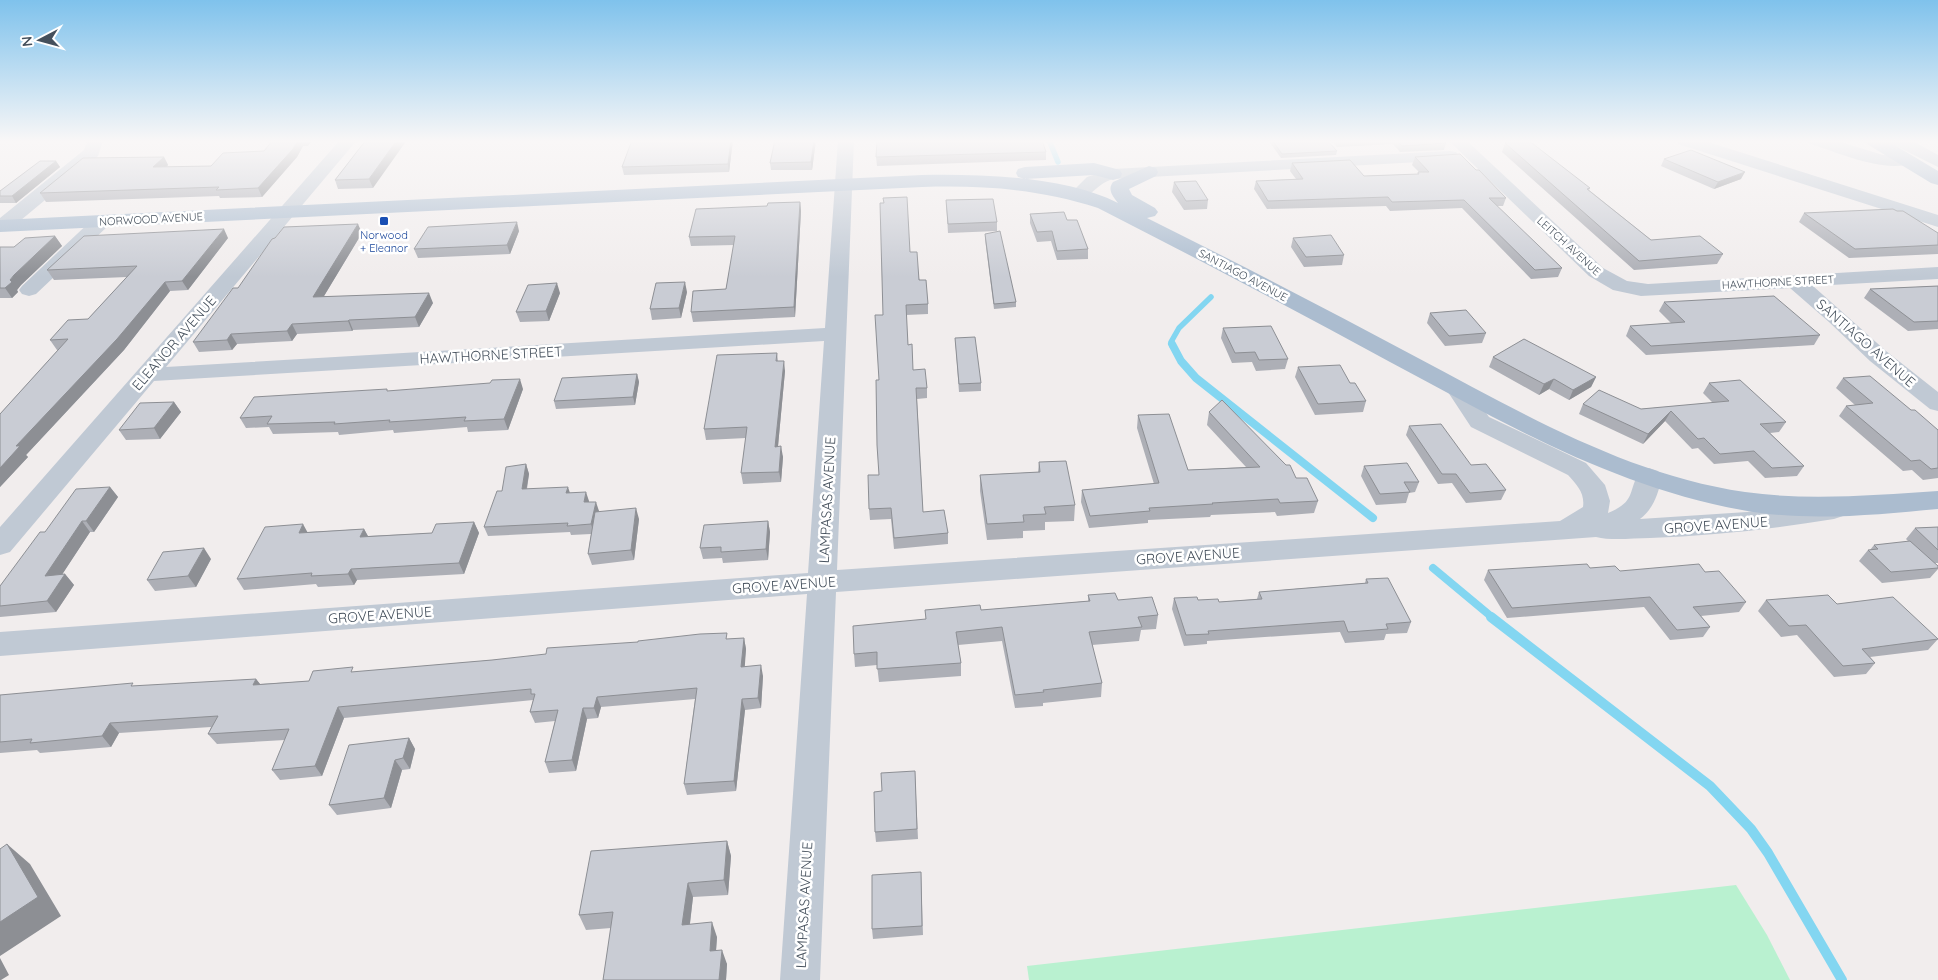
<svg xmlns="http://www.w3.org/2000/svg" width="1938" height="980" font-family="Quicksand,sans-serif">
	<style>
		.green { fill: #b9f1d0 }
		.lines { fill: none; stroke-linecap: round; stroke-linejoin: round }
		.stream-far2 { stroke: #83d6f1; stroke-width: 5.5 }
		.stream-far1 { stroke: #83d6f1; stroke-width: 8 }
		.stream { stroke: #83d6f1; stroke-width: 10 }
		.minor { fill: #c0c9d4; fill-rule: evenodd }
		.major { fill: #abbccf; fill-rule: evenodd }
		.wall { fill: #adafb6 }
		.shaded-wall { fill: #8d8f94 }
		.building { fill: #c9ccd4; stroke: #8d8f94 }
		.transit-dot { fill: #1a4fb4; stroke: #fff; stroke-width: 2 }
		.labels { text-anchor: middle; dominant-baseline: central; stroke-width: 5; stroke-linejoin: round; paint-order: stroke }
		.far-street-label { font-size: 11px; fill: #45505c; stroke: #fff }
		.far-transit-label { font-size: 11px; fill: #164399; stroke: #fff }
		.street-label { font-size: 14px; fill: #45505c; stroke: #fff }
	</style>
	<rect width="100%" height="100%" fill="#f1eded"/>
	<!-- green -->
	<path class="green" d="M1736 885 1767 935 1790 980H1029L1027 966Z"/>
	<g class="lines">
		<!-- stream-far2 -->
		<path class="stream-far2" d="M1049 140 1058 162
			M1172 346 1171 342 1179 328 1211 297"/>
		<!-- stream-far1 -->
		<path class="stream-far1" d="M1172 344 1181 361 1196 378 1373 518
			M1433 568 1493 618"/>
		<!-- stream -->
		<path class="stream" d="M1491 617 1710 786 1751 829 1768 853 1842 980"/>
		<!-- minor -->
		<path class="minor" d="M88 140H99L102 144 98 156 9 230 0 231V218L84 150Z
			M340 140H357L166 367 825 328 838 140H854L837 570 1560 521 1583 507C1585 493 1577 485 1568 475L1471 427 1446 389 1450 384 1458 382 1466 384 1489 417 1586 463 1605 485 1610 501 1608 513C1637 501 1627 492 1640 471L1649 468 1658 471 1662 477C1658 494 1654 508 1640 519L1747 512 1834 501 1843 504 1847 510 1843 516 1834 519C1773 529 1711 536 1650 538 1633 538 1612 541 1596 537L836 592 820 980H780L807 594 0 656V632L808 573 824 341 154 381 10 552 0 555V527Z
			M1448 140H1466L1603 268 1627 281 1648 284 1938 267V279L1813 286 1886 351 1938 392V411L1930 409 1870 361 1829 322 1790 288 1641 296 1613 290 1589 276Z
			M1676 140H1702L1938 215V227L1678 144Z
			M1808 140H1834L1883 155 1912 156 1915 160 1912 164C1879 172 1841 153 1810 144Z
			M1890 140H1911L1938 155V167L1892 144Z
			M1450 151 1456 152 1459 156 1456 160 1113 179C1095 184 1088 203 1072 199L1069 195 1087 177 1113 169Z
			M102 215 109 217 111 221 109 225 36 294 29 296 22 294 19 290 22 286 95 217Z"/>
		<!-- major -->
		<path class="major" d="M1864 140H1886L1938 171V185L1931 183 1867 144Z
			M1094 163 1120 170 1122 174 1120 178 1113 180 1094 175 1025 179 1018 177 1016 173 1018 169 1025 167Z
			M1149 166 1156 168 1158 172 1156 176 1129 189 1132 195 1155 208 1158 212 1155 216 1147 218C1238 263 1328 310 1418 358 1522 413 1627 475 1745 492 1809 501 1874 495 1938 491V509C1873 515 1806 522 1742 510 1612 486 1504 423 1390 362 1293 309 1196 258 1098 208 1040 189 983 185 922 187L0 232V220L922 175C982 174 1064 176 1118 203 1113 196 1107 190 1113 182Z"/>
	</g>
	<!-- wall -->
	<path class="wall" d="M273 140 308 146H303L297 157 262 197 220 198 219 196 46 202 40 193 164 157 168 165 167 167 211 166 264 151Z
		M366 140 373 188 338 189 335 180Z
		M733 140 729 172 624 175 622 167Z
		M775 140H816L812 170H771L770 163Z
		M1268 140H1327L1337 151 1336 155 1281 158Z
		M1331 140H1443L1446 143 1444 150 1400 152 1393 144 1337 147Z
		M1505 143 1590 188 1589 190 1651 240 1723 254 1717 264 1634 270 1502 152Z
		M1046 152V160L877 166 876 157Z
		M1415 157 1476 170 1506 198 1503 206H1497L1562 268 1558 277 1531 279 1462 208 1390 211 1386 206 1267 209 1254 189 1256 181 1296 179 1290 171 1292 163 1364 176 1417 174 1418 172H1419L1412 165Z
		M1664 159 1741 179 1714 189 1661 166Z
		M56 161 60 167 16 203H0V191Z
		M1174 182 1208 200 1207 209 1184 210 1172 192Z
		M946 200 997 222V231L948 233Z
		M800 202 801 211 795 317 693 322 691 312 726 289 734 245 691 246 689 237 767 206Z
		M884 203 910 252 928 304V314L906 315 908 345 913 370 927 388V398L917 399 923 512 948 533V544L894 549 891 519 870 520 869 509 879 475V380L883 315Z
		M1804 213 1938 233V254L1849 258 1799 222Z
		M1030 214 1067 220 1088 249V259L1057 260 1051 241 1037 242 1030 223Z
		M519 231 510 254 418 258 414 249Z
		M362 233 324 296 433 303 419 327 353 330 352 331 297 334 292 341 237 344 232 350 199 352 193 342 238 288Z
		M985 234 1016 302V307L994 309 985 239Z
		M55 236 62 246 21 285 17 290 18 292 12 298H0V247H14Z
		M228 238 188 290 170 291 124 350 26 455 28 457 0 487V414L58 350H57L50 340 88 319 127 277 54 280 47 270Z
		M1293 238 1344 255 1342 265 1304 267 1291 247Z
		M1938 286V329L1908 331 1864 298 1870 289Z
		M687 292 681 318 652 320 650 309Z
		M560 293 549 321 520 322 516 312Z
		M1664 302 1820 335 1814 345 1646 355 1626 336 1630 326 1671 323 1659 311Z
		M1430 313 1486 333 1482 343 1445 346 1427 323Z
		M1223 328 1288 359 1285 369 1256 371 1252 362 1232 363 1221 338Z
		M955 338 981 383V391L959 392Z
		M777 353 778 361 785 371 778 446 783 457 781 482 743 484 741 473 746 438 706 440 704 429Z
		M1493 357 1596 377 1591 387 1569 400 1549 389 1539 395 1489 367Z
		M1298 367 1350 383 1366 401 1363 412 1315 415 1295 377Z
		M637 374 639 382 635 405 556 409 554 401Z
		M1843 378 1911 410 1938 430V478L1923 480 1912 470 1903 471 1839 416 1846 406 1855 405 1836 388Z
		M1709 383 1786 422 1779 432 1770 433 1804 466 1797 476 1765 478 1748 461 1714 464 1698 448 1692 449 1665 421 1643 444 1579 414 1583 404 1641 409 1713 403 1703 393Z
		M523 389 508 430 468 432 467 427 394 433 393 430 339 435 338 432 273 434 269 427 246 428 240 418 388 391Z
		M174 402 181 412 160 439 126 440 119 430Z
		M1209 412 1296 478 1318 501 1314 513 1277 516 1275 512 1211 515 1210 517 1148 520V523L1089 528 1081 502 1082 490 1154 484 1137 428 1138 415 1188 470 1246 467 1207 425Z
		M1409 426 1471 465 1506 490 1501 500 1466 503 1452 483 1438 484 1406 435Z
		M1039 462 1075 505 1074 521 1045 522V530L1023 531V538L987 540 980 491V475L1038 472Z
		M526 464 529 474 527 489 570 493 589 501V502L599 511V512L639 519 634 560 592 565 588 554 591 534 571 535 570 532 488 536 484 527 502 491Z
		M1364 466 1419 482 1415 492 1409 493 1406 503 1376 505 1361 476Z
		M110 487 118 497 94 532H90L62 574H65L74 585 56 612 0 617V586L45 532Z
		M768 521 770 532 768 560 723 563 722 558 703 559 700 548Z
		M474 522 479 533 464 574 357 580 354 585 318 587 316 584 244 590 237 579 308 532 364 529 368 536 432 533Z
		M1938 527V563H1935L1938 566V569L1930 578 1882 583 1859 561 1868 550H1870L1874 545 1909 542 1906 539 1915 528Z
		M211 559 196 587 155 591 147 580Z
		M1590 568 1620 571 1705 572 1746 602 1739 612 1701 616 1710 627 1703 637 1670 640 1644 607 1507 618 1484 580 1488 570Z
		M1366 579 1411 622 1407 633 1386 634 1384 640 1345 643 1340 632 1207 641V644L1184 646 1172 609 1174 598 1219 602 1257 599 1259 592 1365 583Z
		M1088 595 1118 600 1158 615 1156 629 1141 630 1139 641 1092 645 1102 683 1101 697 1043 703V706L1015 708 1002 641 958 645 961 663V676L879 682 877 665 855 667 854 654 926 619 925 610H981L1088 601Z
		M1766 600 1837 604 1938 639 1928 650 1870 657 1875 663 1866 674 1834 677 1797 635 1781 637 1758 611Z
		M744 638 746 649 744 667 763 676 761 708 745 710 736 791 687 795 684 784 695 699 601 707 598 718 587 719 576 771 549 773 545 762 555 721 535 723 530 712 533 700 344 718 322 776 280 780 272 770 285 740 217 744 208 734 211 727 119 733 111 747 40 753 37 750 0 753V695L256 679 260 684 309 681 356 672Z
		M409 738 415 749 410 769 402 770 391 808 337 815 329 805Z
		M915 771 918 839 876 842 875 832 882 791Z
		M727 841 731 856 728 895 693 897 690 924 717 937 716 950 727 964 726 980H603L611 928 586 930 579 915Z
		M921 872 923 935 873 939 872 929Z"/>
	<!-- shaded-wall -->
	<path class="shaded-wall" d="M298 140H313L308 146H303L297 157 262 197 258 188Z
		M397 140H407L373 188 369 179Z
		M731 140H733L729 172 728 164Z
		M814 140H816L812 170 811 162Z
		M164 157 168 165 157 175 153 167Z
		M56 161 60 167 16 203 12 196Z
		M1745 172 1741 179 1714 189 1718 182Z
		M800 202 801 211 795 317 794 307Z
		M517 222 519 231 510 254 507 245Z
		M358 224 362 233 318 306 313 297Z
		M224 229 228 238 188 290 182 281Z
		M55 236 62 246 21 285 17 290 18 292 12 298 5 288 14 275Z
		M165 282 170 291 124 350 26 455 28 457 0 487V468L16 446Z
		M685 282 687 292 681 318 679 308Z
		M557 283 560 293 549 321 546 311Z
		M429 293 433 303 419 327 415 317Z
		M349 320 353 330 352 331 348 321Z
		M292 324 297 334 292 341 287 331Z
		M231 334 237 344 232 350 227 340Z
		M784 361 785 371 777 457 775 447Z
		M637 374 639 382 635 405 633 397Z
		M1596 377 1591 387 1569 400 1573 390Z
		M520 379 523 389 508 430 504 419Z
		M1554 379 1549 389 1539 395 1544 384Z
		M174 402 181 412 160 439 154 428Z
		M1671 411 1665 421 1643 444 1648 434Z
		M781 446 783 457 781 482 779 472Z
		M526 464 529 474 525 498 522 489Z
		M110 487 118 497 94 532 86 521Z
		M568 487 571 496 566 493Z
		M586 492 589 501 587 512 584 502Z
		M596 502 599 511 594 534 591 524Z
		M636 508 639 519 634 560 631 550Z
		M82 521 90 532 54 587 45 576Z
		M768 521 770 532 768 560 766 549Z
		M474 522 479 533 464 574 459 563Z
		M303 524 309 535 299 533Z
		M364 529 370 540 360 537Z
		M204 548 211 559 196 587 188 576Z
		M351 569 357 580 354 585 348 574Z
		M65 574 74 585 56 612 47 601Z
		M744 638 746 649 744 678 741 667Z
		M761 665 763 676 761 708 758 698Z
		M256 679 264 689 253 685Z
		M597 697 601 707 598 718 594 708Z
		M742 699 745 710 736 791 734 781Z
		M338 707 344 718 322 776 315 766Z
		M583 708 587 719 576 771 572 760Z
		M110 723 119 733 111 747 102 736Z
		M409 738 415 749 410 769 403 758Z
		M395 760 402 770 391 808 384 798Z
		M727 841 731 856 728 895 724 880Z
		M7 844 30 864 61 916 0 956V922Z
		M688 883 693 897 688 939 682 925Z
		M712 922 717 937 715 965 710 951Z
		M722 950 727 964 726 980H719Z
		M0 958 9 975 1 980H0Z"/>
	<!-- building -->
	<path class="building" d="M273 140H298L293 149 258 188 216 190 219 187 40 193 83 158 164 157 153 167 211 166 223 153 264 151Z
		M366 140H397L369 179 335 180Z
		M632 140H731L728 164 622 167Z
		M775 140H814L811 162 770 163Z
		M877 140H1042L1046 152 876 157Z
		M1272 140H1327L1337 151 1282 154Z
		M1397 140H1443L1446 143 1402 146Z
		M1508 140H1528L1590 188 1587 189 1651 240 1700 236 1723 254 1639 261 1505 143Z
		M1691 150 1745 172 1718 182 1664 159Z
		M1460 154 1476 170H1479L1506 198H1489L1562 268 1535 270 1464 200 1392 202 1388 197 1268 201 1256 181 1303 179 1292 163 1350 160 1364 176 1419 174 1418 172H1429L1415 157Z
		M40 161H56L12 196H0V191Z
		M1196 181 1208 200 1186 201 1174 182Z
		M907 197 910 252H917L919 280H926L928 304 906 305 908 345 912 344 913 370 925 369 927 388H916L923 512 944 510 948 533 894 538 891 508 869 509 868 475H879L877 445 876 380H879L875 315H883L880 203H884L883 198Z
		M993 199 997 222 948 224 946 200Z
		M800 202 794 307 691 312 693 291 726 289 735 236 689 237 696 209 767 206 768 203Z
		M1893 209 1897 211H1903L1938 233V245L1855 249 1804 213Z
		M1064 212 1067 220H1077L1088 249 1057 251 1052 231 1037 232 1030 214Z
		M517 222 507 245 414 249 428 227Z
		M358 224 313 297 429 293 415 317 349 320 348 321 292 324 287 331 231 334 227 340 193 342 233 288H238L272 239 275 238 284 227Z
		M224 229 182 281 165 282 117 339 16 446H20L0 468V414L68 339 50 340 68 320 88 319 137 266 47 270 84 236Z
		M1000 231 1016 302 994 304 985 234Z
		M1331 235 1344 255 1306 257 1293 238Z
		M55 236 14 275 10 280 12 282 5 288H0V247H14L25 238Z
		M685 282 679 308 650 309 656 283Z
		M557 283 546 311 516 312 528 285Z
		M1938 286V321L1914 322 1870 289Z
		M1774 296 1820 335 1651 346 1630 326 1685 322 1664 302Z
		M1466 310 1486 333 1449 336 1430 313Z
		M1271 326 1288 359 1259 360 1255 352 1235 353 1223 328Z
		M975 337 981 383 959 384 955 338Z
		M1524 339 1596 377 1573 390 1554 379 1544 384 1493 357Z
		M777 353 776 361H784L775 447 781 446 779 472 741 473 747 427 704 429 717 355Z
		M1340 365 1350 383H1355L1366 401 1318 404 1298 367Z
		M637 374 633 397 554 401 562 378Z
		M1870 376 1911 410H1915L1938 430V468L1931 469 1920 460 1911 461 1846 406 1873 403 1843 378Z
		M520 379 504 419 464 421 466 417 389 422 390 420 334 424 335 422 267 424 272 416 240 418 254 397 387 389V391L490 383 492 380Z
		M1740 380 1786 422 1760 424 1804 466 1772 468 1754 451 1720 454 1704 438 1698 439 1671 411 1648 434 1583 404 1599 390 1641 409 1729 401 1709 383Z
		M1222 400 1286 465H1290L1296 478H1307L1318 501 1280 503 1278 499 1212 503 1213 504 1149 508 1150 511 1090 516 1082 490 1159 483 1138 415 1169 414 1188 470 1260 467 1209 412Z
		M174 402 154 428 119 430 140 403Z
		M1441 424 1471 465 1486 464 1506 490 1470 493 1456 474H1442L1409 426Z
		M1066 461 1075 505 1044 507 1046 514 1023 515 1024 522 987 524 980 475 1040 472 1039 462Z
		M1407 463 1419 482H1404L1410 492 1380 494 1364 466Z
		M526 464 522 489 568 487 566 493 586 492 584 502H596L591 524 567 526 568 523 484 527 497 491H502L506 467Z
		M110 487 86 521H82L45 576 65 574 47 601 0 606V586L40 532H45L76 489Z
		M636 508 631 550 588 554 595 512Z
		M768 521 766 549 721 552V547L700 548 704 525Z
		M474 522 459 563 351 569 348 574 311 576 312 573 237 579 265 527 303 524 299 533 364 529 360 537 432 533 436 524Z
		M1938 527V550L1915 528Z
		M1910 541 1938 566V568L1891 572 1868 550 1878 549 1874 545Z
		M204 548 188 576 147 580 163 552Z
		M1587 564 1590 568 1615 566 1620 571 1699 564 1705 572 1719 571 1746 602 1693 607 1710 627 1677 630 1650 597 1512 608 1488 570Z
		M1388 578 1411 622 1386 624 1388 629 1348 632 1344 621 1208 631 1209 634 1186 635 1174 598 1197 597 1198 600 1218 599 1219 602 1262 599 1259 592 1368 583 1366 579Z
		M1115 593 1118 600 1152 597 1158 615 1138 617 1142 627 1089 632 1102 683 1043 690 1044 692 1015 695 1002 627 956 632 961 663 877 669V652L854 654 853 626 926 619 925 610 980 605 981 610 1090 601 1088 595Z
		M1828 595 1837 604 1893 597 1938 639 1862 649 1875 663 1843 666 1806 625 1789 626 1766 600Z
		M727 633 726 639 744 638 741 667 761 665 758 698 742 699 734 781 684 784 697 688 597 697 594 708H583L572 760 545 762 558 710 530 712 535 694H531V689L338 707 315 766 272 770 289 729 208 734 218 716 110 723 102 736 30 743 32 739 0 742V695L133 683 131 686 256 679 253 685 309 681 313 671 353 667 351 672 492 660 546 654 547 648 638 642V641L700 634Z
		M409 738 403 758 395 760 384 798 329 805 349 745Z
		M915 771 917 829 875 832 874 792 882 791 881 773Z
		M727 841 724 880 688 883 682 925 712 922 710 951 722 950 719 980H603L613 912 579 915 591 851Z
		M7 844 38 897 0 922V849Z
		M921 872 922 926 872 929V875Z"/>
	<!-- sky -->
	<linearGradient id="sky" x2="0" y2="1"><stop stop-color="#7fc2ec"/><stop offset="0.51" stop-color="#f9f7f7"/><stop offset="1" stop-color="#f9f7f7" stop-opacity="0"/></linearGradient>
	<rect width="1938" height="277" fill="url(#sky)"/>
	<!-- markers -->
	<rect class="transit-dot" x="379" y="216" width="10" height="10" rx="2.5"/>
	<g class="labels">
		<!-- far-street labels -->
		<g class="far-street-label">
			<text transform="translate(151 219) rotate(-3)">NORWOOD AVENUE</text>
			<text transform="translate(1569 246) rotate(42)">LEITCH AVENUE</text>
			<text transform="translate(1243 275) rotate(28)">SANTIAGO AVENUE</text>
			<text transform="translate(1778 282) rotate(-3)">HAWTHORNE STREET</text>
		</g>
		<!-- far-transit labels -->
		<g class="far-transit-label">
			<text x="384" y="235">Norwood<tspan x="384" dy="13">+ Eleanor</tspan></text>
		</g>
		<!-- street labels -->
		<g class="street-label">
			<text transform="translate(174 343) rotate(-49)">ELEANOR AVENUE</text>
			<text transform="translate(1866 343) rotate(41)">SANTIAGO AVENUE</text>
			<text transform="translate(491 355) rotate(-3)">HAWTHORNE STREET</text>
			<text transform="translate(827 500) rotate(-87)">LAMPASAS AVENUE</text>
			<text transform="translate(1716 525) rotate(-4)">GROVE AVENUE</text>
			<text transform="translate(1188 556) rotate(-4)">GROVE AVENUE</text>
			<text transform="translate(784 585) rotate(-4)">GROVE AVENUE</text>
			<text transform="translate(380 615) rotate(-4)">GROVE AVENUE</text>
			<text transform="translate(804 905) rotate(-87)">LAMPASAS AVENUE</text>
		</g>
	</g>
	<!-- north arrow -->
	<g transform="translate(40 40) rotate(264)" stroke="#ffffff" stroke-width="4" paint-order="stroke">
	<path d="M0-4L9 19L0 12L-9 19Z" fill="#45505c"/>
	<text y="-8" font-size="14" font-weight="bold" text-anchor="middle" fill="#45505c">N</text>
	</g>
</svg>
